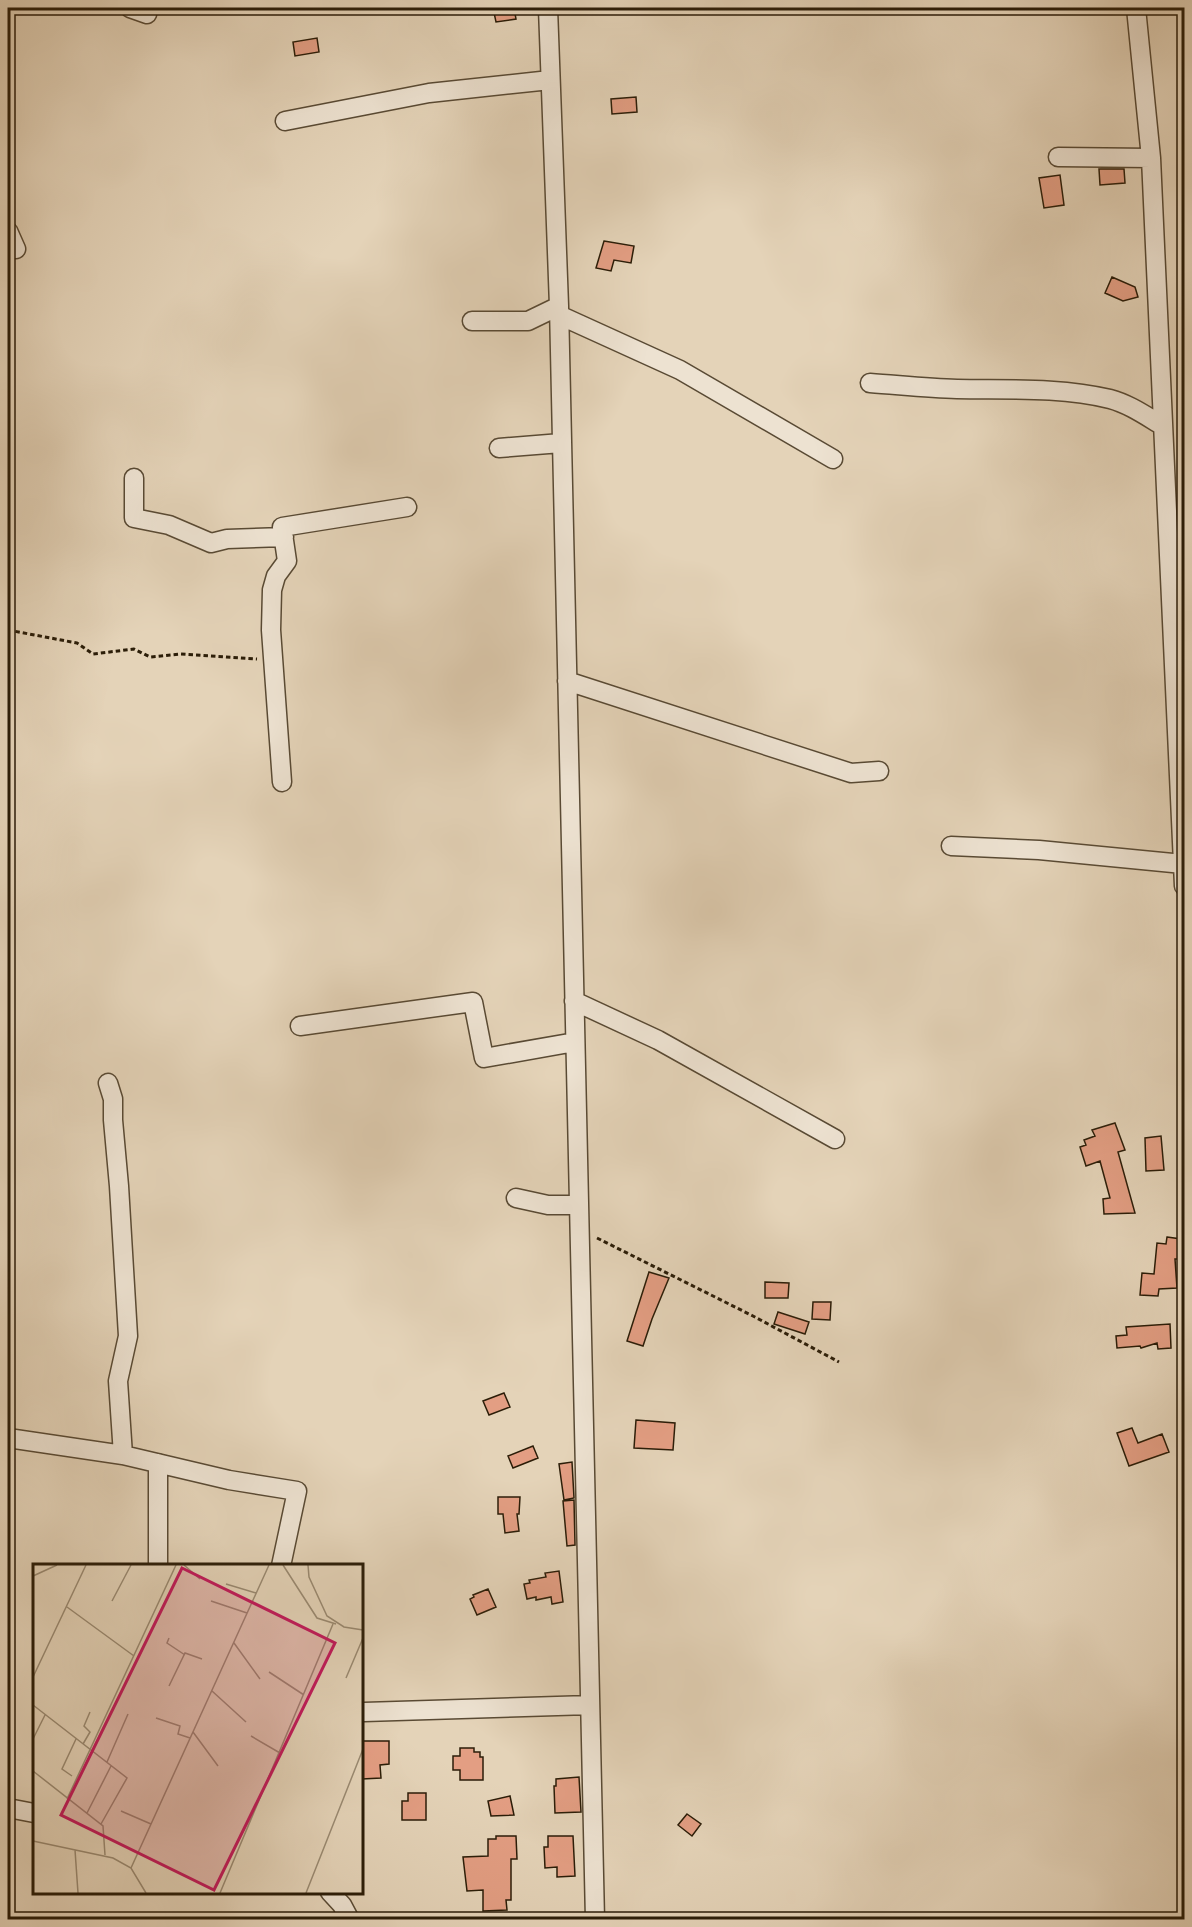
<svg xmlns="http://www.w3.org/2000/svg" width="1192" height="1927" font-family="'IM FELL DW Pica',serif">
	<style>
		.building { fill: #e39e83; stroke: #2b1d08; stroke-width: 1.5 }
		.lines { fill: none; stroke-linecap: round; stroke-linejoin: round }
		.minor-casing { stroke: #594a34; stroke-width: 21 }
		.path { stroke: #2b1d08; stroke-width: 3; stroke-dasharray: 4.5 3; stroke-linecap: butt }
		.minor { stroke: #ede2d1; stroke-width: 18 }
		.inset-road { fill: none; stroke: #9a8a72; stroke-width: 1.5 }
		.view { fill: #c2185b; fill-opacity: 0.15; stroke: #c2185b; stroke-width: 3 }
		.inset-edge { fill: none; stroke: #2b1d08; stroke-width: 3 }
	</style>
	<rect width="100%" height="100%" fill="#e4d3b8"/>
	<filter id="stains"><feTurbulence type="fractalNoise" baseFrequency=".00333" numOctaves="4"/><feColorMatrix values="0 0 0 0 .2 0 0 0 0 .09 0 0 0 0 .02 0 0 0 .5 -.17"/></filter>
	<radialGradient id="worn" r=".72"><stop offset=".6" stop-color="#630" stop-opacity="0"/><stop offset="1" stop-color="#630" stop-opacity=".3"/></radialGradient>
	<!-- building -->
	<path class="building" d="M493 8H514L516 19 496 22Z
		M317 38 319 52 295 56 293 42Z
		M636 97 637 112 612 114 611 99Z
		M1099 169H1124L1125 183 1100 185Z
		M1060 175 1064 205 1044 208 1039 178Z
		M604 241 634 246 631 263 614 260 611 271 596 268Z
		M1112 277 1135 287 1138 297 1123 301 1105 293Z
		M1115 1123 1125 1150 1118 1152 1135 1213 1104 1214 1103 1199 1110 1198 1100 1161 1086 1166 1080 1147 1086 1145 1084 1140 1095 1136 1092 1130Z
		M1161 1136 1164 1170 1146 1171 1145 1138Z
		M1167 1237 1181 1239 1179 1259H1175L1177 1288 1159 1289 1158 1296 1140 1295 1142 1273 1154 1274 1157 1243 1166 1244Z
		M649 1272 669 1278 652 1319 643 1346 627 1341Z
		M765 1282 789 1283 788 1298H765Z
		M813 1302H831L830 1320 812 1319Z
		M778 1312 809 1322 805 1334 774 1324Z
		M1170 1324 1171 1348 1158 1349 1157 1343 1141 1348 1140 1346 1117 1348 1116 1336 1127 1335 1126 1327Z
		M504 1393 510 1407 489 1415 483 1401Z
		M636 1420 675 1423 673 1450 634 1448Z
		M1132 1428 1138 1443 1162 1434 1169 1452 1129 1466 1117 1433Z
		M533 1446 538 1458 513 1468 508 1456Z
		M572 1462 574 1498 564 1500 559 1464Z
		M498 1497H520L519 1514H517L519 1531 505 1533 503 1514H498Z
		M574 1500 575 1545 567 1546 563 1501Z
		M559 1571 563 1602 552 1604 551 1597 536 1600V1597L527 1599 524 1584 530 1583 529 1580 546 1577 545 1573Z
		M488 1589 496 1607 477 1615 470 1599 474 1597 473 1595Z
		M362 1741H389V1764L380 1765 381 1778 362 1779Z
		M460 1748H474V1752H480V1757H483V1780H460V1770H453V1756H460Z
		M579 1777 581 1812 555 1813 554 1786H556V1779Z
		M408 1793H426V1820H402V1801H408Z
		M510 1796 514 1815 491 1816 488 1801Z
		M687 1814 701 1824 692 1836 678 1825Z
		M496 1836H516L517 1859H511V1900H506L507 1910 483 1911V1890L467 1891 463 1857 488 1856V1839H496Z
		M548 1836H573L575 1876 557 1877V1867L545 1868 544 1847H548Z"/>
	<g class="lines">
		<!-- minor casing -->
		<g class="minor-casing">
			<path id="minor" d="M130 8 147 14
				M548 8 559 306 595 1920
				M1136 8 1151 158 1184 886
				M285 121 429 93 550 80
				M1058 157 1151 158
				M8 231 16 249
				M559 315 680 370 833 459
				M472 321H528L559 306
				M870 383C899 385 928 388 957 389 1007 390 1060 387 1110 399 1129 404 1146 416 1163 426
				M499 448 561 443
				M134 478V518L169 525 211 543 227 539 284 537
				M567 681 851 773 879 771
				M282 782 271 630 272 590 276 576 287 561 282 527 407 507
				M951 846 1039 850 1183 864
				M574 1001 658 1040 835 1139
				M300 1026 473 1002 484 1058 575 1042
				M108 1083 113 1099V1120L119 1186 128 1336 118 1381 123 1455
				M516 1198 548 1205H578
				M8 1438 123 1455 229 1480 297 1491 281 1566
				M158 1566V1463
				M364 1712 590 1705
				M8 1808 34 1813
				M330 1892 342 1905 350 1920"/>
		</g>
		<!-- path -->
		<path class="path" d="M8 630 77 643 93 654 134 649 150 657 181 654 257 659
			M597 1238 753 1316 839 1362"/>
		<!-- minor -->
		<use href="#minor" class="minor"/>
	</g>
	<!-- overview -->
	<g transform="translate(33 1564)">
		<rect width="330" height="330" fill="#e4d3b8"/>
		<path class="inset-road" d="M151 1 167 15M250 1 284 54 303 60M275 1 276 13 294 52 311 63 330 66M0 12 24 1M193 20 223 29M79 37 98 1M178 37 214 49M34 43 101 92M136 74 134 79 152 91M201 79 227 115M236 108 271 131M0 113 53 1M313 114 330 74M136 122 152 89 169 95M179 127 213 158M0 141 94 214 68 260M123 154 147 162 145 170 157 174M160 168 185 202M218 172 247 189M0 175 12 151M50 180 57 168 51 162 57 148M74 198 95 150M0 207 70 262 72 291M39 212 29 205 43 175M34 235 143 1M88 247 118 260M54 249 78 202M0 277 80 294 98 304 113 329M42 286 45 329M98 304 236 1M187 329 300 60M273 329 330 185"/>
		<path class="view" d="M149 4 302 79 181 326 28 251Z"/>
		<rect width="330" height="330" class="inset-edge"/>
	</g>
	<!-- margin -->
	<rect width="1192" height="1927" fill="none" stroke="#e4d3b8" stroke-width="30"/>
	<rect x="9" y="9" width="1174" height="1909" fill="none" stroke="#2b1d08" stroke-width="3"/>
	<rect x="15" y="15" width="1162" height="1897" fill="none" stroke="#2b1d08" stroke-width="1.5"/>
	<rect width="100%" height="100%" filter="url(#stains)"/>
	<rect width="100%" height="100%" fill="url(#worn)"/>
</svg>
